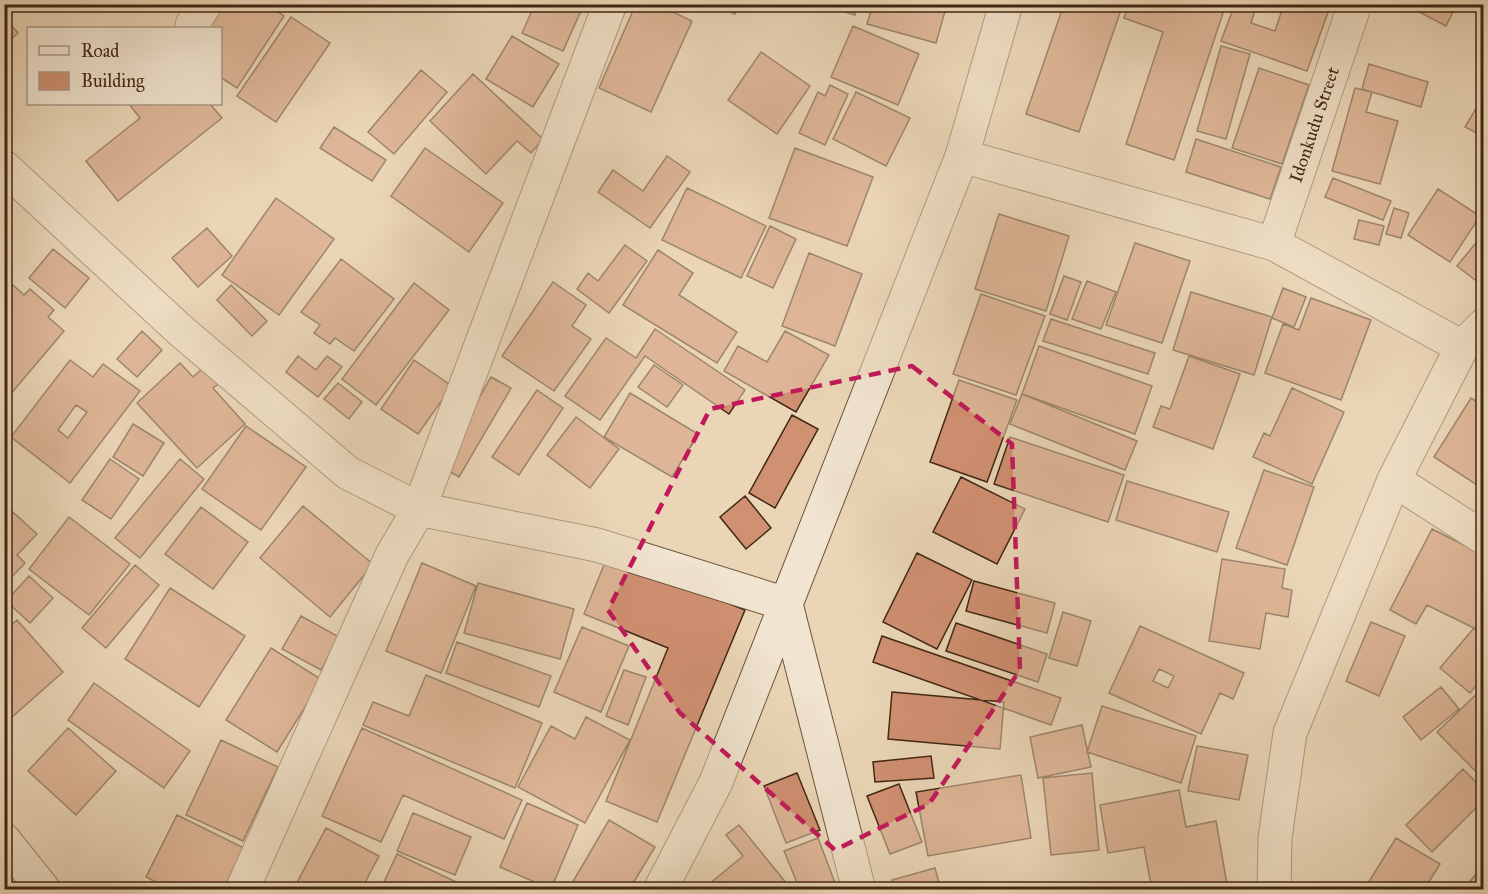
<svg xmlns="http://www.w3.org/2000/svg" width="1488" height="894" font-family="'IM FELL Great Primer',serif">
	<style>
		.building { fill: #d09072; stroke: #412713; stroke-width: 1.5; fill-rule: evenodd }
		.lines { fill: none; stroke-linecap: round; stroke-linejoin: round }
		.street-casing { stroke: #6b533c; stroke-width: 35 }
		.secondary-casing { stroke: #412713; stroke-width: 35 }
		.street { stroke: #f1e4d0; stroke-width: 33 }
		.secondary { stroke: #f1e4d0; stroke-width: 33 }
		.marked { fill: none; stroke: #c2185b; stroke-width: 4.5; stroke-dasharray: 12 8; stroke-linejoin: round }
		.labels { text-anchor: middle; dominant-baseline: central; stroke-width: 6; stroke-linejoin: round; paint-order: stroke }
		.street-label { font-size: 18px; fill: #412713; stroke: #f1e4d0 }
	</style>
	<rect width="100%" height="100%" fill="#ead6b6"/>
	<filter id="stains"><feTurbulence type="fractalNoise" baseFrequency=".00333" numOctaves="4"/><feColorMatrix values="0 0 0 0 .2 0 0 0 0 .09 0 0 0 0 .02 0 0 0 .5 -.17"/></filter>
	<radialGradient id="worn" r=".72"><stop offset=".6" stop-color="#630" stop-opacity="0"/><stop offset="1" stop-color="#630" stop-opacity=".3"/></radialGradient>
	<!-- building -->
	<path class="building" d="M223 4H266L284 16 237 88 220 77V28H208Z
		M535 4H584L563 51 522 33Z
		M636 4H656L692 21 651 112 599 88Z
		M711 4H739L735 14Z
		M820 4H858L855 15Z
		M873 4H947L936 43 867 24Z
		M1064 4H1123L1079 132 1026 114Z
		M1129 4H1226L1174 160 1126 144 1163 32 1124 18Z
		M1235 4H1257L1251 23 1275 31 1284 4H1331L1307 71 1221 41Z
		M1404 4H1457L1446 26Z
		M4 17 18 33 4 45Z
		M291 17 330 43 276 122 237 96Z
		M853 26 919 54 898 105 831 77Z
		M512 36 559 64 533 107 486 79Z
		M1221 46 1250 54 1226 139 1197 131Z
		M761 52 810 86 777 134 728 100Z
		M1369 64 1428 82 1421 107 1362 89Z
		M1259 68 1309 85 1282 164 1232 148Z
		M421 70 447 92 394 154 368 132Z
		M473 74 543 139 531 153 517 141 486 174 430 121Z
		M830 85 848 94 825 145 799 133 818 92 825 96Z
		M1355 88 1372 92 1366 112 1398 121 1380 184 1332 171Z
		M856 92 910 118 886 166 833 139Z
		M1484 95V137L1465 127Z
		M129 104H210L222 118 118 201 86 161 140 118Z
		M334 127 386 160 372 181 320 148Z
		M1196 139 1281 167 1270 199 1186 172Z
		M425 148 503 203 469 252 391 196Z
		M795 148 873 177 847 246 769 218Z
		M667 156 690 172 650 228 598 192 613 170 643 191Z
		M1333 178 1391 201 1383 220 1325 197Z
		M687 188 766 226 741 278 662 240Z
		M1438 189 1480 216 1450 262 1408 235Z
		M276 198 334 239 279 315 222 275Z
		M1394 208 1409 213 1401 238 1386 234Z
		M999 214 1069 236 1046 311 975 289Z
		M1359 220 1384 226 1379 245 1354 239Z
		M770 226 796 239 773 288 747 276Z
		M207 228 232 256 198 287 172 258Z
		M1484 233V287L1457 266Z
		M1135 243 1190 261 1162 343 1106 325Z
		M625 245 647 261 609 313 577 289 588 273 598 281Z
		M53 249 89 278 65 308 29 278Z
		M658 250 693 273 679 295 737 332 717 363 623 305Z
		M809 253 862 274 835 346 782 326Z
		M341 259 394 299 354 351 335 338 330 344 314 333 320 325 301 312Z
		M1064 276 1081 282 1067 320 1050 314Z
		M1087 281 1116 292 1101 329 1072 319Z
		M553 282 586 305 572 326 591 339 554 391 502 356Z
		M414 283 449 310 376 405 342 379Z
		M13 285 24 295 30 289 54 310 48 317 64 331 9 396 4 392V295Z
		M231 285 267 321 252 336 217 300Z
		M1283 288 1306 297 1294 327 1272 318Z
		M1191 292 1272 317 1254 375 1173 350Z
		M981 294 1045 316 1016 395 953 374Z
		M1311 298 1371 320 1341 400 1265 373 1283 324 1299 330Z
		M1051 319 1155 353 1148 374 1043 341Z
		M655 329 745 390 729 414 645 356 600 420 565 396 606 338 636 358Z
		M142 331 162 350 137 377 117 359Z
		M785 331 829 355 796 412 724 371 738 346 767 362Z
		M1039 346 1152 386 1135 434 1022 394Z
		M298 356 316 370 327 356 342 367 318 397 286 372Z
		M1189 356 1240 374 1213 449 1153 427 1161 406 1170 409Z
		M70 360 93 377 103 364 140 391 70 483 11 437ZM76 405 87 412 68 438 58 430Z
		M414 360 452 386 418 434 381 409Z
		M180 363 193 377 203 368 219 384 213 388 245 424 197 468 137 403Z
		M654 365 683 385 667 407 638 387Z
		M491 377 511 388 459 477 440 466Z
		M959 380 1017 400 987 482 930 462Z
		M338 383 362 402 349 419 324 399Z
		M1292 388 1344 412 1312 484 1253 457 1264 433 1270 436Z
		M537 390 563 408 519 475 492 457Z
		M630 393 698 434 672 477 604 437Z
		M1022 394 1137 441 1125 470 1010 424Z
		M1471 398 1484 406 1483 489 1434 457Z
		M792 415 818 429 775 508 749 493Z
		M576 417 619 449 590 488 547 455Z
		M133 424 164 443 143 476 113 457Z
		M246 426 306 467 261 530 202 489Z
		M1010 437 1124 475 1108 522 994 484Z
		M110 459 139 479 111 519 82 500Z
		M180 459 204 479 140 558 115 538Z
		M1264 470 1314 487 1287 565 1236 548Z
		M961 477 1025 509 997 564 933 532Z
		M1127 481 1229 512 1217 552 1116 520Z
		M745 496 771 528 746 549 720 517Z
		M4 504 37 534 17 555 25 563 4 585Z
		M303 506 373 564 330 617 260 558Z
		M201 507 248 542 213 589 165 554Z
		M69 517 130 564 89 615 29 569Z
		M1432 529 1484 555V633L1427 605 1416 624 1390 610Z
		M917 553 972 580 937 649 883 622Z
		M608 555 745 610 657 822 606 801 668 648 584 614Z
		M1222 559 1285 569 1282 588 1292 590 1288 617 1266 613 1260 649 1209 641Z
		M422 563 476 586 441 673 386 651Z
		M135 565 159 585 106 648 82 628Z
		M29 576 53 598 30 623 6 601Z
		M974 581 1055 603 1047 633 966 611Z
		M478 583 574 609 560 659 464 633Z
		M170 588 245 636 199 707 125 659Z
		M1063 612 1091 621 1077 666 1049 658Z
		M301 616 339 637 321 670 282 649Z
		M17 620 63 672 4 724V631Z
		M1371 622 1405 636 1379 696 1346 681Z
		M956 623 1047 654 1038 682 946 651Z
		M1140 626 1244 673 1233 699 1220 693 1201 734 1109 693ZM1159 669 1174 676 1168 688 1153 681Z
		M582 627 629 646 601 712 554 692Z
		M1474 628 1484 636V677L1470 693 1440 668Z
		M882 636 1061 698 1051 725 873 662Z
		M457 642 551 676 539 707 446 673Z
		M271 648 322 680 277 752 226 720Z
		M624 670 646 677 628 725 606 716Z
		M426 675 542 723 515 788 363 725 373 702 409 716Z
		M94 683 190 751 164 788 68 720Z
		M1441 687 1459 709 1421 740 1403 717Z
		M1484 687V780L1437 732Z
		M892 692 1004 702 1000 749 888 739Z
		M1102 706 1196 736 1181 783 1087 752Z
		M586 717 630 740 585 823 518 787 551 726 575 739Z
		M1082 725 1091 767 1038 778 1030 737Z
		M68 728 116 771 76 815 28 771Z
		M362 728 522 800 504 839 403 795 381 842 322 816Z
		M221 740 278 767 243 841 186 815Z
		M1197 746 1248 755 1239 800 1188 791Z
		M931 756 934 778 875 782 873 762Z
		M1463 769 1484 790V800L1432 852 1406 825Z
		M797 773 820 830 786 843 764 786Z
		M1092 773 1099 850 1051 855 1043 778Z
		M1021 775 1031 838 928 856 916 792Z
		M899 784 922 842 890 854 867 796Z
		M1179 790 1186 827 1216 821 1228 890H1152L1144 847 1108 853 1100 805Z
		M527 803 578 825 551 889 500 867Z
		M413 813 471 837 455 875 397 851Z
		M177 815 244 848 223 890H171L146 877Z
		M609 820 655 847 629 890H568Z
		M739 825 792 890H702L743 856 726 835Z
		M326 828 379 856 361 890H293Z
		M818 838 837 888 800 890 784 851Z
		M1396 838 1440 864 1424 890H1368L1365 888Z
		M397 854 473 890H400L384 882Z
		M1484 864V890H1463Z
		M935 868 941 890H895L892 880Z"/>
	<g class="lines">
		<!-- street casing -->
		<g class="street-casing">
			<g id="street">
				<path d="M192 25 205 4"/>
				<path d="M962 156 1274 244 1462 347"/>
				<path d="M4 167 180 330 348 473 419 509 597 545 786 604"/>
				<path id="s1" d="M1274 244 1355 4"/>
				<path d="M1394 480 1484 538"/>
				<path d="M786 604 859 890"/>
				<path d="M242 890 392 555 419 509 610 4"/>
				<path d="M660 890 716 782 962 156 1006 4"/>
				<path d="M1274 890 1275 838 1290 733 1394 480 1462 347 1484 325"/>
			</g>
		</g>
		<!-- secondary casing -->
		<g class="secondary-casing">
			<path id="secondary" d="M4 840 44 890"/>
		</g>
		<!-- street -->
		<use href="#street" class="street"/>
		<!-- secondary -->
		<use href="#secondary" class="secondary"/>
	</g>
	<!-- marked area -->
	<path d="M0 0H1488V894H0ZM912 366 1012 444 1020 670 929 804 835 850 680 713 608 610 710 409Z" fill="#ead6b6" fill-opacity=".55" fill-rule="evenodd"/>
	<path class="marked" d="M912 366 1012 444 1020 670 929 804 835 850 680 713 608 610 710 409Z"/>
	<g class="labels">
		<!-- street labels -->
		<g class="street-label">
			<text stroke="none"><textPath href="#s1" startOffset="126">Idonkudu Street</textPath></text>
		</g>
	</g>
	<!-- margin -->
	<rect width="1488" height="894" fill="none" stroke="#ead6b6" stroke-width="24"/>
	<rect x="6" y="6" width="1476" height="882" fill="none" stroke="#412713" stroke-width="3"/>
	<rect x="12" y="12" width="1464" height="870" fill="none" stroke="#412713" stroke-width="1.5"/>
	<!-- legend -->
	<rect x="27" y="27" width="195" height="78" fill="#f1e4d0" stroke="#ab9884" stroke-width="1.5"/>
	<rect x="39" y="46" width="30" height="9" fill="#f1e4d0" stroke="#ab9884" stroke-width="1.5"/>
	<text x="81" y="57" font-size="18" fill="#412713">Road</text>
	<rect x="39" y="72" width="30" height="18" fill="#d09072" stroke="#ab9884" stroke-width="1.5"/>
	<text x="81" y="87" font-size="18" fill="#412713">Building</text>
	<rect width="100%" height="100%" filter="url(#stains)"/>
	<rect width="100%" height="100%" fill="url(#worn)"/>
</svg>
